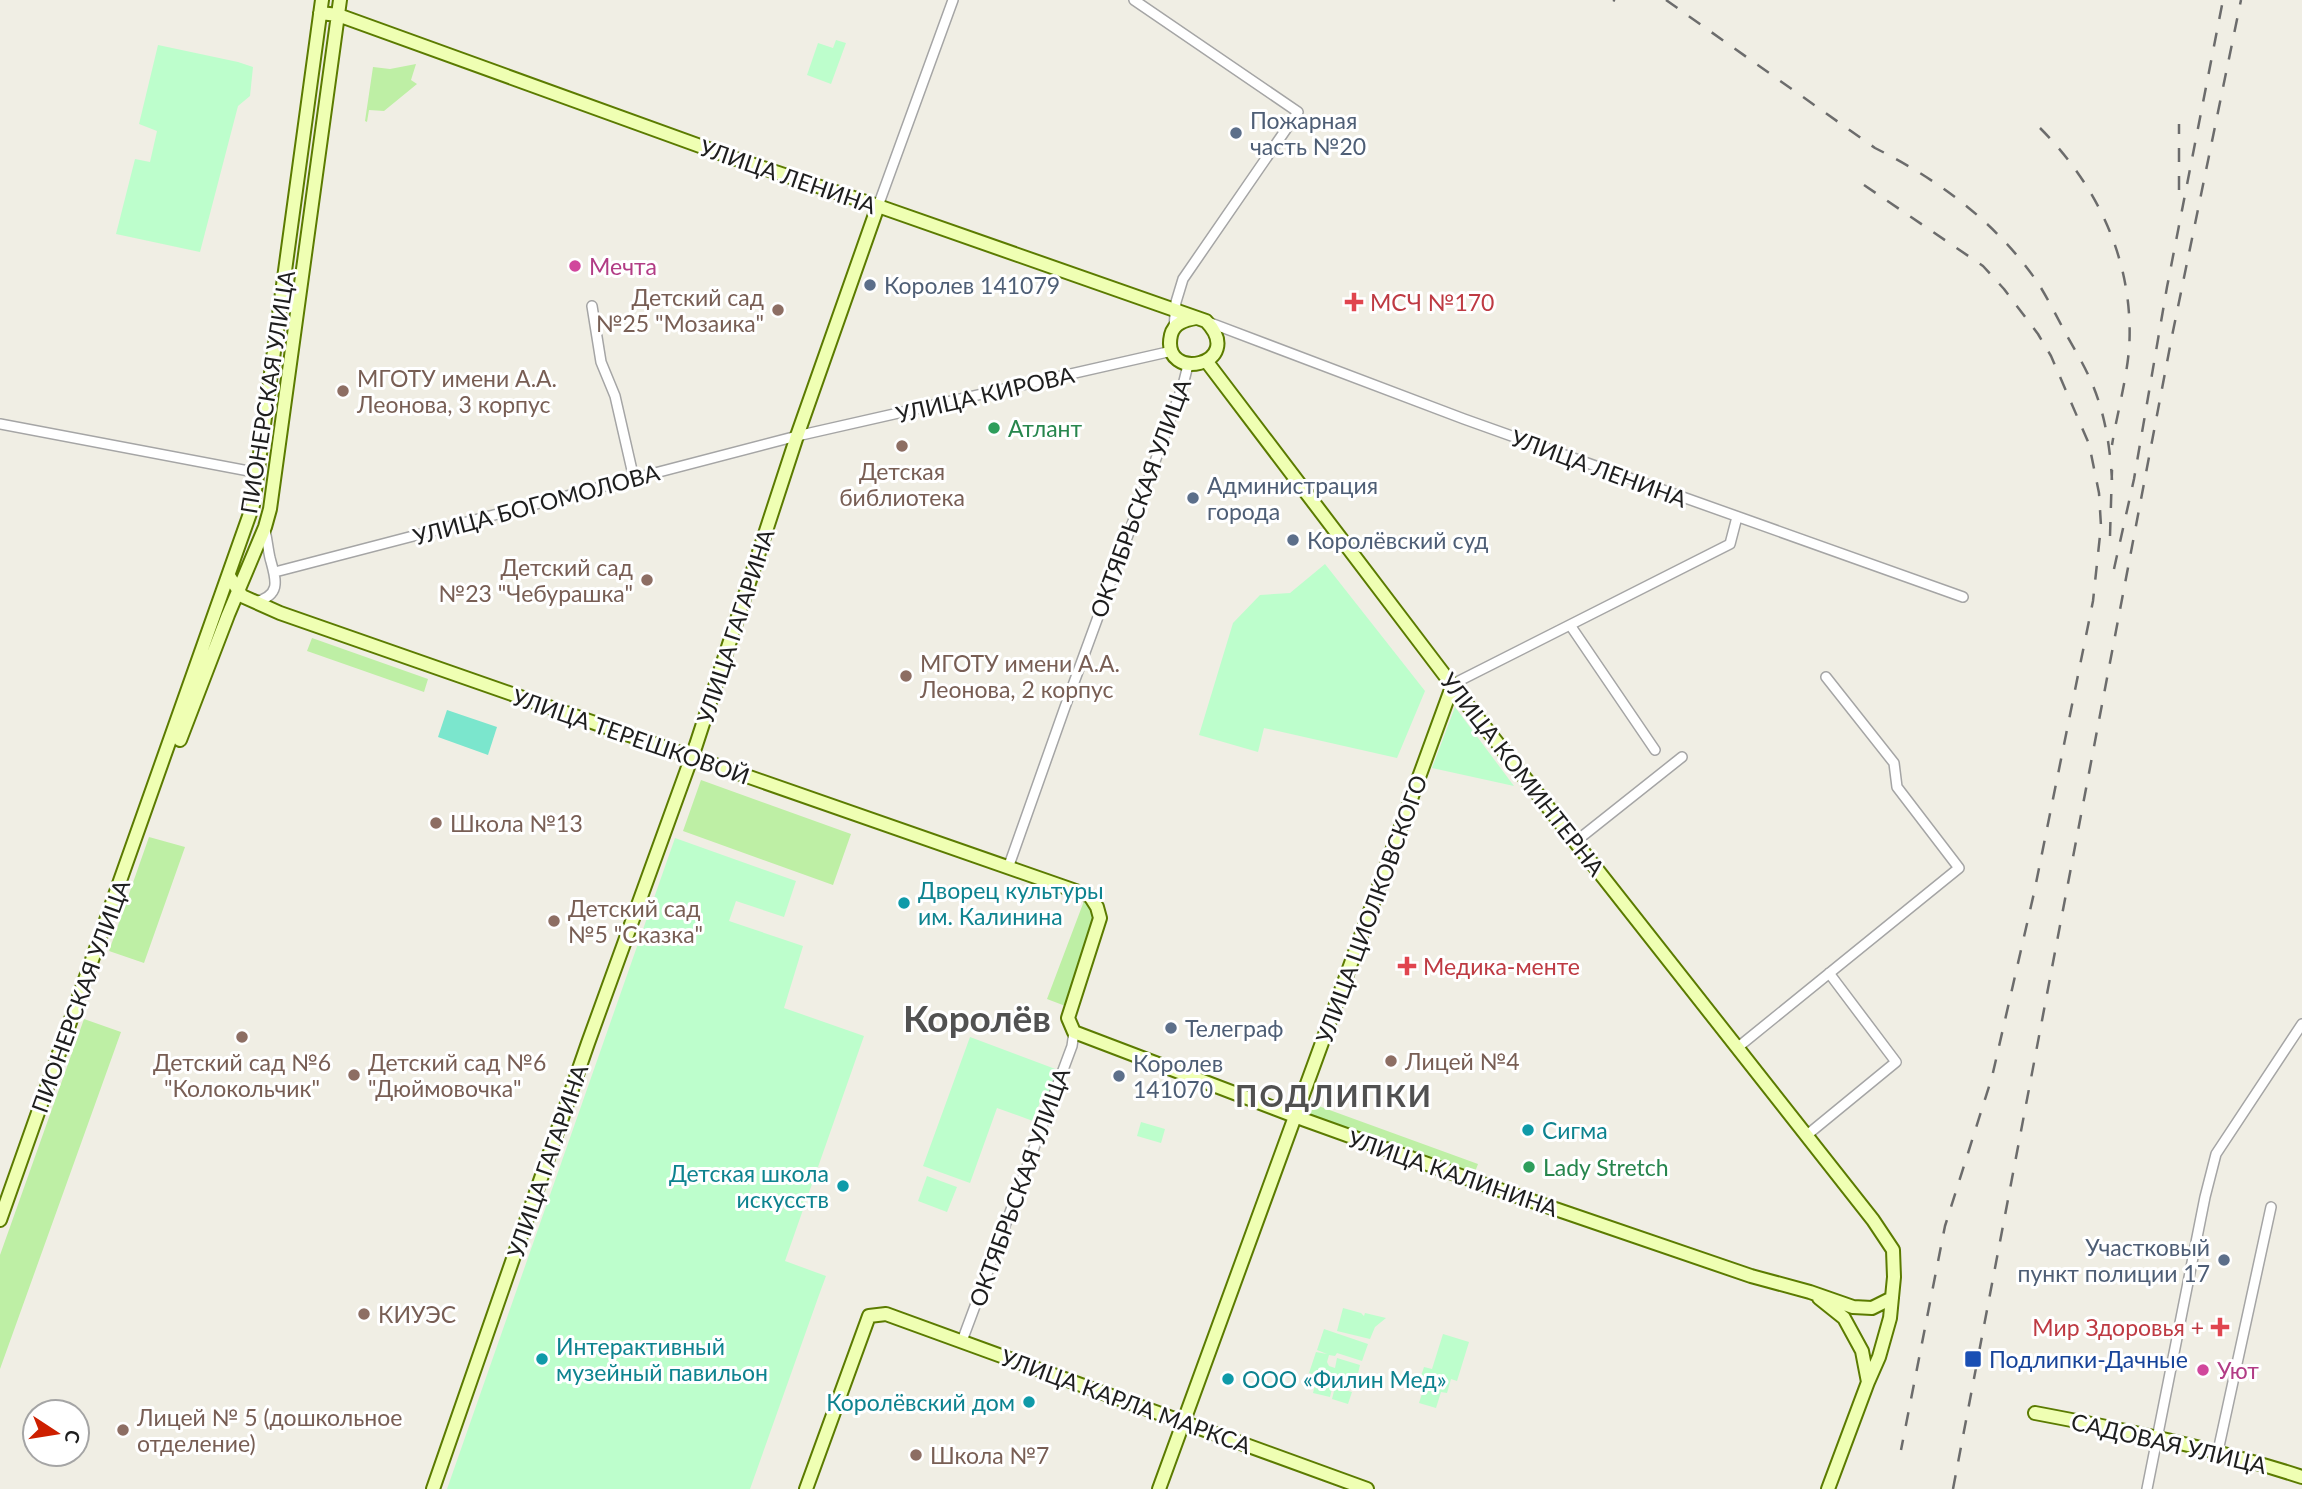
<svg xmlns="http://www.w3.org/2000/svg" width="2302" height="1489" font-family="Lato,sans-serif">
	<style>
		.grass { fill: #beefa5 }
		.park { fill: #bdfecc }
		.pitch { fill: #7be6cd }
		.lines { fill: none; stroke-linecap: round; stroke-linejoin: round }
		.street-casing { stroke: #a5a5a5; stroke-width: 12 }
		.secondary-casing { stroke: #5b7b00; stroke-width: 16 }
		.street { stroke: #fff; stroke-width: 9 }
		.secondary { stroke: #efffb3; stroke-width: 12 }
		.rail { stroke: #6c6c6c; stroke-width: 2.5; stroke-dasharray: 14 14; stroke-linecap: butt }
		.service-dot { fill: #5c6f8a; stroke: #fff; stroke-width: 2.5 }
		.hotel-dot { fill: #d1479c; stroke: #fff; stroke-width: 2.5 }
		.health-dot { fill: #e0444e; stroke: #fff; stroke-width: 2.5 }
		.education-dot { fill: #8d6e63; stroke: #fff; stroke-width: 2.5 }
		.leisure-dot { fill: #2e9e5b; stroke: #fff; stroke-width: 2.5 }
		.culture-dot { fill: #0f9aa8; stroke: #fff; stroke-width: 2.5 }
		.transit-dot { fill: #1a4fb4; stroke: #fff; stroke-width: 2.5 }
		.labels { text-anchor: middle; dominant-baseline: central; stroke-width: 6; stroke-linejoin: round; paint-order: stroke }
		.service-label { font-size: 23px; fill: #4e5e75; stroke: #fff; text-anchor: start }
		.street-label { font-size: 23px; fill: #1e1e1e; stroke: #fff }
		.hotel-label { font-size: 23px; fill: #b23c85; stroke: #fff; text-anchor: start }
		.education-label { font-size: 23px; fill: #785e54; stroke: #fff; text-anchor: start }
		.health-label { font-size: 23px; fill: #be3a42; stroke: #fff; text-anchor: start }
		.leisure-label { font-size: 23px; fill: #27864d; stroke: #fff; text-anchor: start }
		.culture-label { font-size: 23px; fill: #0d838f; stroke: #fff; text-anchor: start }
		.transit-label { font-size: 23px; fill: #164399; stroke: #fff; text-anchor: start }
		.district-label { font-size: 30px; font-weight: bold; letter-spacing: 2px; fill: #515151; stroke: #fff }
		.town-label { font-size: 37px; font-weight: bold; fill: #515151; stroke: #fff }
	</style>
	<rect width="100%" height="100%" fill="#f0eee4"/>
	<!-- grass -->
	<path class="grass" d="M416 64 411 80 417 84 384 111 369 110 367 122 365 121 373 67 390 69Z
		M312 638 428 679 424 692 307 651Z
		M701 780 851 834 833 885 683 831Z
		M149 837 185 847 144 963 109 951Z
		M1084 901 1091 905 1096 912 1068 1007 1047 999Z
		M84 1019 121 1032 0 1369V1255Z
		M1313 1104 1478 1164 1473 1177 1309 1118Z"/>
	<!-- park -->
	<path class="park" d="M836 40 846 43 831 84 807 75 818 43 833 48Z
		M158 45 238 62 253 67 250 96 238 106 200 252 116 234 135 159 150 162 157 131 139 124Z
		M1325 564 1425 691 1397 758 1264 728 1258 752 1199 735 1233 623 1260 595 1290 593Z
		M1455 707 1514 786 1432 768Z
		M675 838 796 881 784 917 736 901 729 921 803 946 784 1008 864 1036 785 1261 826 1276 819 1295 750 1489H447Z
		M970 1037 1058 1070 1048 1099 1042 1097 1033 1121 997 1108 970 1183 923 1166Z
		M1141 1122 1165 1129 1161 1143 1137 1136Z
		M927 1176 957 1187 947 1212 918 1201Z
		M1343 1308 1361 1313 1364 1316 1365 1313 1386 1318 1375 1327 1370 1339 1337 1331Z
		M1324 1329 1368 1344 1362 1361 1337 1353 1335 1356 1329 1355 1327 1362 1329 1366 1335 1368 1337 1358 1360 1365 1355 1386 1309 1373 1316 1352 1327 1354 1317 1350Z
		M1443 1334 1469 1342 1457 1381 1451 1379 1447 1393 1441 1392 1436 1408 1419 1403 1427 1378 1421 1376 1424 1367 1432 1369Z
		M1316 1381 1333 1385 1330 1397 1313 1393Z
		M1335 1387 1352 1392 1348 1404 1332 1399Z"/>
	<!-- pitch -->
	<path class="pitch" d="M447 710 497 727 488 755 438 737Z"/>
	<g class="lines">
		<!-- street casing -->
		<g class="street-casing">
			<path id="street" d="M1134 0 1298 112 1183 279 1176 302 1174 328
				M878 206 953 0
				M592 306 601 362 615 396 634 479
				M1208 322 1464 419 1963 597
				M0 424 259 473
				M275 572 797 436 1172 351
				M255 602C282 595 276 580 270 558 268 549 267 539 265 530
				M1570 625 1655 750
				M1453 684 1730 544 1737 517
				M1575 842 1682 757
				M1008 868 1065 707 1183 385 1188 365
				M1737 1048 1959 868 1897 787 1894 763 1826 677
				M1807 1135 1896 1062 1829 973
				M962 1341 1072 1046 1074 1032
				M2218 1451 2271 1207
				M2147 1489 2205 1197 2216 1154 2302 1024"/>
		</g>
		<!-- secondary casing -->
		<g class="secondary-casing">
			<path id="secondary" d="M320 13 338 15 736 159 878 206 1206 321C1248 365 1160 384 1171 335 1174 323 1185 320 1196 318
				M1207 362 1462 698 1873 1220 1893 1250 1894 1277 1890 1318 1879 1357 1868 1382 1828 1489
				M229 576 242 596 280 613 1090 896 1097 907 1100 918 1068 1018 1074 1032 1305 1120 1497 1189 1751 1276 1810 1292 1853 1307 1872 1308 1892 1298
				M180 740 228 615 265 527 270 509 340 0
				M0 1220 253 505 322 0
				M1819 1298 1844 1318 1862 1351 1868 1382
				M2035 1413C2125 1430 2214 1448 2302 1477
				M433 1489 588 1043 696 745 797 436 878 206
				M806 1489 869 1316 886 1314 1367 1489
				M1159 1489 1453 684"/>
		</g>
		<!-- street -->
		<use href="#street" class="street"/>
		<!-- secondary -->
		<use href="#secondary" class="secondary"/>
		<!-- rail -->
		<path class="rail" d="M1613 0 1615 1
			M1666 0 1875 148C1939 180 1997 223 2038 283 2048 299 2057 317 2066 334 2075 350 2084 365 2091 381 2105 413 2110 446 2112 480
			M2040 128C2099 187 2135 265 2129 350 2126 382 2117 414 2112 445
			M1864 185 1983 266 2004 289 2038 334 2051 356 2089 444 2099 493 2101 526 2093 601 2034 893 1992 1077 1945 1226 1901 1450
			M2179 190V124
			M2110 536 2112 470
			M2114 569 2134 479 2167 287 2223 0
			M1953 1489 2172 336 2241 0"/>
	</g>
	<!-- markers -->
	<g class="service-dot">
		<circle cx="1236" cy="133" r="7"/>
		<circle cx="870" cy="285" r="7"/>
		<circle cx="1193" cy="498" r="7"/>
		<circle cx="1293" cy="540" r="7"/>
		<circle cx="1171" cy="1028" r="7"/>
		<circle cx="1119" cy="1076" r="7"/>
		<circle cx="2224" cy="1260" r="7"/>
	</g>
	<g class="hotel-dot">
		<circle cx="575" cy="266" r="7"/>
		<circle cx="2203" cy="1370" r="7"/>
	</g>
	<g class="health-dot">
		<path d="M1350.5 291.5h7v7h7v7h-7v7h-7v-7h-7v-7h7z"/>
		<path d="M1403.5 955.5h7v7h7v7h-7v7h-7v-7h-7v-7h7z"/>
		<path d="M2216.5 1316.5h7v7h7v7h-7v7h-7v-7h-7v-7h7z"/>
	</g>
	<g class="education-dot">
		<circle cx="778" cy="310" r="7"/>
		<circle cx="343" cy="391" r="7"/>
		<circle cx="902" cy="446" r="7"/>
		<circle cx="647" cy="580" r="7"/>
		<circle cx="906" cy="676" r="7"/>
		<circle cx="436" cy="823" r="7"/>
		<circle cx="554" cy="921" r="7"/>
		<circle cx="242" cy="1037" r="7"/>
		<circle cx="1391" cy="1061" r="7"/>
		<circle cx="354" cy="1075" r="7"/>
		<circle cx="364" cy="1314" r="7"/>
		<circle cx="123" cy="1430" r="7"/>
		<circle cx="916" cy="1455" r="7"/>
	</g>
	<g class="leisure-dot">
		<circle cx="994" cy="428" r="7"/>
		<circle cx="1529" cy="1167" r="7"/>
	</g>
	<g class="culture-dot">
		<circle cx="904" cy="903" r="7"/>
		<circle cx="1528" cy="1130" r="7"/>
		<circle cx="843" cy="1186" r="7"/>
		<circle cx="542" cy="1359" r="7"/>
		<circle cx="1228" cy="1379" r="7"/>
		<circle cx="1029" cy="1402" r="7"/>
	</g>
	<rect class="transit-dot" x="1964" y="1350" width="18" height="18" rx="3.5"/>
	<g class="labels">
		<!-- service labels -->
		<g class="service-label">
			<text x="1250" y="120">Пожарная<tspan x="1250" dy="26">часть №20</tspan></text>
			<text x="884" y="285">Королев 141079</text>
			<text x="1207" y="485">Администрация<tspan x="1207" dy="26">города</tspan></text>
			<text x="1307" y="540">Королёвский суд</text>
			<text x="1185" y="1028">Телеграф</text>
			<text x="1133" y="1063">Королев<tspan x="1133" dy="26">141070</tspan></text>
			<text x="2210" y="1247" text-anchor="end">Участковый<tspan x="2210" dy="26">пункт полиции 17</tspan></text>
		</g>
		<!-- street labels -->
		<g class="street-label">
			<text transform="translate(788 176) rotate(19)">УЛИЦА ЛЕНИНА</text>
			<text transform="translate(267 392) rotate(-81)">ПИОНЕРСКАЯ УЛИЦА</text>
			<text transform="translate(985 394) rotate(-13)">УЛИЦА КИРОВА</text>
			<text transform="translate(1599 468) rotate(20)">УЛИЦА ЛЕНИНА</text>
			<text transform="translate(1140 498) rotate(-70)">ОКТЯБРЬСКАЯ УЛИЦА</text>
			<text transform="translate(536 504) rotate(-15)">УЛИЦА БОГОМОЛОВА</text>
			<text transform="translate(735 626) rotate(-72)">УЛИЦА ГАГАРИНА</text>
			<text transform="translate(631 736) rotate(19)">УЛИЦА ТЕРЕШКОВОЙ</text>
			<text transform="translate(1523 774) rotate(52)">УЛИЦА КОМИНТЕРНА</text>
			<text transform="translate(1371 909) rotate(-70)">УЛИЦА ЦИОЛКОВСКОГО</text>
			<text transform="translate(80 996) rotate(-70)">ПИОНЕРСКАЯ УЛИЦА</text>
			<text transform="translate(547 1161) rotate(-71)">УЛИЦА ГАГАРИНА</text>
			<text transform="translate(1453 1173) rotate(19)">УЛИЦА КАЛИНИНА</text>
			<text transform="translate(1019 1187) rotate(-70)">ОКТЯБРЬСКАЯ УЛИЦА</text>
			<text transform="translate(1126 1401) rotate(20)">УЛИЦА КАРЛА МАРКСА</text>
			<text transform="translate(2169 1443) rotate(13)">САДОВАЯ УЛИЦА</text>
		</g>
		<!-- hotel labels -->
		<g class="hotel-label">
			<text x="589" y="266">Мечта</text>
			<text x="2217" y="1370">Уют</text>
		</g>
		<!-- education labels -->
		<g class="education-label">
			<text x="764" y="297" text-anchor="end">Детский сад<tspan x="764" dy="26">№25 "Мозаика"</tspan></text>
			<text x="357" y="378">МГОТУ имени А.А.<tspan x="357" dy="26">Леонова, 3 корпус</tspan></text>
			<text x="902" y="471" text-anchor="middle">Детская<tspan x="902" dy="26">библиотека</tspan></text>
			<text x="633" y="567" text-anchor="end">Детский сад<tspan x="633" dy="26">№23 "Чебурашка"</tspan></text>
			<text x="920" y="663">МГОТУ имени А.А.<tspan x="920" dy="26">Леонова, 2 корпус</tspan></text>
			<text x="450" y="823">Школа №13</text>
			<text x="568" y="908">Детский сад<tspan x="568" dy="26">№5 "Сказка"</tspan></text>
			<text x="1405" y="1061">Лицей №4</text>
			<text x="242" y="1062" text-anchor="middle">Детский сад №6<tspan x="242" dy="26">"Колокольчик"</tspan></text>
			<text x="368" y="1062">Детский сад №6<tspan x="368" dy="26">"Дюймовочка"</tspan></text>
			<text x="378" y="1314">КИУЭС</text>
			<text x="137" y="1417">Лицей № 5 (дошкольное<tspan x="137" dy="26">отделение)</tspan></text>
			<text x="930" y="1455">Школа №7</text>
		</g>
		<!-- health labels -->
		<g class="health-label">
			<text x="1370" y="302">МСЧ №170</text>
			<text x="1423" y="966">Медика-менте</text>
			<text x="2204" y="1327" text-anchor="end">Мир Здоровья +</text>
		</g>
		<!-- leisure labels -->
		<g class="leisure-label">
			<text x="1008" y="428">Атлант</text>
			<text x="1543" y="1167">Lady Stretch</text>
		</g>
		<!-- culture labels -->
		<g class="culture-label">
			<text x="918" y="890">Дворец культуры<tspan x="918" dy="26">им. Калинина</tspan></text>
			<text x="1542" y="1130">Сигма</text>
			<text x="829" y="1173" text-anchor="end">Детская школа<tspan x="829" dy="26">искусств</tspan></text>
			<text x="556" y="1346">Интерактивный<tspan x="556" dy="26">музейный павильон</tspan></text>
			<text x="1242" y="1379">ООО «Филин Мед»</text>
			<text x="1015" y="1402" text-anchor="end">Королёвский дом</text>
		</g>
		<!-- transit labels -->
		<g class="transit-label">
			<text x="1989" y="1359">Подлипки-Дачные</text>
		</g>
		<!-- district labels -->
		<g class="district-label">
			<text x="1334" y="1095">ПОДЛИПКИ</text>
		</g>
		<!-- town labels -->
		<g class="town-label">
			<text x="977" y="1017">Королёв</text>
		</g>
	</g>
	<!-- north arrow -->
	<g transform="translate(56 1433) rotate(102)"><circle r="33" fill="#ffffff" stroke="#a5a5a5" stroke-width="2"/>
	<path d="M0-5L12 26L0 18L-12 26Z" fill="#cd1f00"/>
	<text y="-10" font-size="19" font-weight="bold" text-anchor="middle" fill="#1e1e1e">С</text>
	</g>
</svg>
